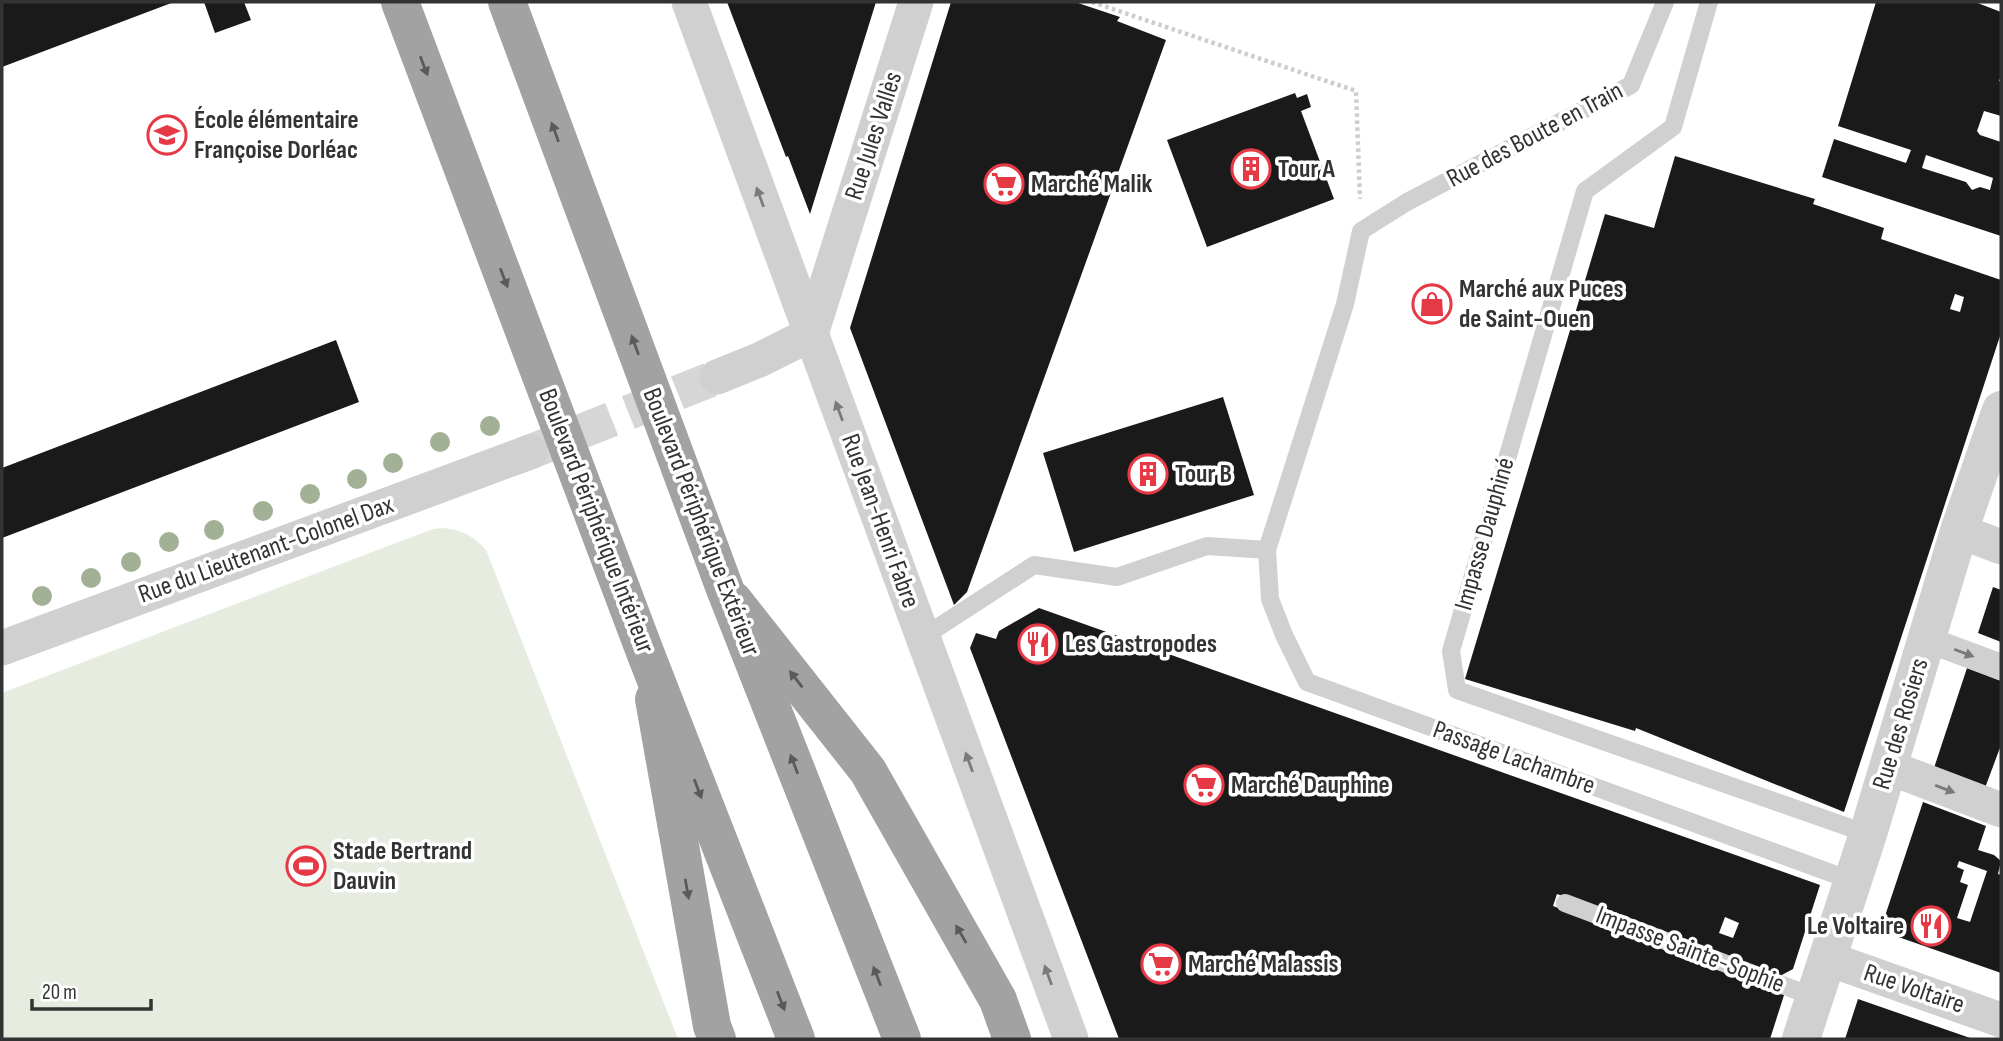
<svg xmlns="http://www.w3.org/2000/svg" width="2003" height="1041" font-family="'Sofia Sans Condensed',sans-serif">
	<style>
		.green { fill: #e6ecdf }
		.building { fill: #1a1a1a; fill-rule: evenodd }
		.lines { fill: none; stroke-linecap: round; stroke-linejoin: round }
		.minor-tunnel { stroke: #d6d6d6; stroke-width: 35; stroke-dasharray: 35 18; stroke-linecap: butt }
		.path { stroke: #cdcdcd; stroke-width: 4.5; stroke-dasharray: 3.5 3.5; stroke-linecap: butt }
		.service { stroke: #d0d0d0; stroke-width: 18 }
		.pedestrian { stroke: #d0d0d0; stroke-width: 26 }
		.minor { stroke: #d0d0d0; stroke-width: 35 }
		.tertiary { stroke: #d0d0d0; stroke-width: 38 }
		.trunk { stroke: #a2a2a2; stroke-width: 38 }
		.trunk-bridge { stroke: #a2a2a2; stroke-width: 38 }
		.tree { fill: #a2b095 }
		.oneway { fill: #5a5a5a }
		.oneway2 { fill: #7a7a7a }
		.labels { text-anchor: middle; dominant-baseline: central; stroke-width: 7; stroke-linejoin: round; paint-order: stroke }
		.poi-label { font-size: 26px; font-weight: bold; fill: #333; stroke: #fff; text-anchor: start }
		.street-label { font-size: 26px; fill: #333; stroke: #fff }
	</style>
	<rect width="100%" height="100%" fill="#fff"/>
	<!-- green -->
	<path class="green" d="M443 528C463 530 473 536 486 550L678 1039H2V693L433 529Z"/>
	<!-- building -->
	<path class="building" d="M2 2H174L2 67Z
		M204 2H244L251 20 215 33Z
		M727 2H876L810 214 788 156 786 157Z
		M951 2H1075L1120 17 1117 21 1166 40 967 592 954 605 850 328Z
		M1876 2H1975L2001 12V76L1999 81 2001 82V116L1984 111 1977 131 1980 135 2001 142V236L1822 177 1834 139 1906 163 1911 150 1838 126ZM1926 155 1993 178 1990 190 1980 187 1972 190 1966 182 1922 168Z
		M1295 93 1297 98 1307 94 1311 107 1301 111 1334 199 1207 247 1167 140Z
		M1675 156 1815 199 1813 204 1884 228 1881 239 2001 280V333L1844 812 1636 728 1635 731 1465 679 1605 214 1654 228ZM1955 294 1964 297 1960 312 1950 309Z
		M336 340 359 402 2 538V468Z
		M1223 397 1254 495 1074 552 1043 453Z
		M1993 587 2001 590V642L1978 633Z
		M1039 608 1820 885 1793 969 1780 976 1557 894 1553 906 1785 992 1770 1039H1119L970 648 976 633 996 639 999 631ZM1725 917 1739 923 1733 938 1719 933Z
		M1967 668 2001 681V745L1982 796 1934 768Z
		M1923 802 1986 826 1978 850 1994 855 2001 861 1998 874 2001 875V973L1887 933 1882 925ZM1959 861 1987 871 1970 922 1957 918 1968 885 1960 882 1964 870 1957 867Z
		M1858 999 1973 1039H1845Z"/>
	<g class="lines">
		<!-- minor-tunnel -->
		<path class="minor-tunnel" d="M530 452 717 377"/>
		<!-- path -->
		<path class="path" d="M1092 2 1356 91 1360 199"/>
		<!-- service -->
		<path class="service" d="M1665 2 1631 85 1407 202 1361 231 1345 304 1267 550 1270 599 1284 635 1307 682 1853 881
			M1709 2 1673 127 1585 191 1451 651 1457 690 1868 834
			M923 637 1034 565 1117 577 1207 546 1267 550
			M1565 903 1814 997"/>
		<!-- pedestrian -->
		<path class="pedestrian" d="M1926 639 2001 667"/>
		<!-- minor -->
		<path class="minor" d="M689 2 1071 1039
			M717 377 759 360 811 334 916 2
			M1959 531 2001 547
			M2 648 530 452
			M1888 767 2001 810
			M1826 958 2001 1020"/>
		<!-- tertiary -->
		<path class="tertiary" d="M1801 1039 1868 834 1959 531 2001 410"/>
		<!-- trunk -->
		<path class="trunk" d="M733 600 868 771 998 1000 1012 1039
			M654 699 712 1026 717 1039"/>
		<!-- trunk-bridge -->
		<path class="trunk-bridge" d="M400 2 645 652 796 1039
			M507 2 725 589 902 1039"/>
	</g>
	<!-- trees -->
	<g class="tree">
		<circle cx="490" cy="426" r="10"/>
		<circle cx="440" cy="442" r="10"/>
		<circle cx="393" cy="463" r="10"/>
		<circle cx="357" cy="479" r="10"/>
		<circle cx="310" cy="494" r="10"/>
		<circle cx="263" cy="511" r="10"/>
		<circle cx="214" cy="530" r="10"/>
		<circle cx="169" cy="542" r="10"/>
		<circle cx="131" cy="562" r="10"/>
		<circle cx="91" cy="578" r="10"/>
		<circle cx="42" cy="596" r="10"/>
	</g>
	<!-- one-way arrows -->
	<defs><path id="oneway-solid" d="M-6-.8H1V-3.2L6.5 0L1 3.2V.8H-6Z" transform="scale(1.75)"/></defs>
	<g class="oneway">
		<use href="#oneway-solid" transform="translate(424 66) rotate(69)"/>
		<use href="#oneway-solid" transform="translate(555 132) rotate(-110)"/>
		<use href="#oneway-solid" transform="translate(504 278) rotate(69)"/>
		<use href="#oneway-solid" transform="translate(635 345) rotate(-110)"/>
		<use href="#oneway-solid" transform="translate(796 679) rotate(-128)"/>
		<use href="#oneway-solid" transform="translate(794 764) rotate(-111)"/>
		<use href="#oneway-solid" transform="translate(698 789) rotate(69)"/>
		<use href="#oneway-solid" transform="translate(687 889) rotate(80)"/>
		<use href="#oneway-solid" transform="translate(961 934) rotate(-120)"/>
		<use href="#oneway-solid" transform="translate(877 976) rotate(-111)"/>
		<use href="#oneway-solid" transform="translate(781 1001) rotate(69)"/>
	</g>
	<g class="oneway2">
		<use href="#oneway-solid" transform="translate(760 197) rotate(-110)"/>
		<use href="#oneway-solid" transform="translate(839 411) rotate(-110)"/>
		<use href="#oneway-solid" transform="translate(1964 653) rotate(21)"/>
		<use href="#oneway-solid" transform="translate(969 762) rotate(-110)"/>
		<use href="#oneway-solid" transform="translate(1945 789) rotate(21)"/>
		<use href="#oneway-solid" transform="translate(1048 975) rotate(-110)"/>
	</g>
	<!-- icons -->
	<defs>
		<g id="school-ring" transform="scale(2.0125)"><circle r="9.5" fill="#fff" stroke="#e63946" stroke-width="1.5"/><path d="M0-5L7-2L0 1L-7-2ZM-4 1L0 2.5L4 1V4Q0 6-4 4Z" fill="#e63946"/></g>
		<g id="building-ring" transform="scale(2.0125)"><circle r="9.5" fill="#fff" stroke="#e63946" stroke-width="1.5"/><path d="M-4-6H4V6H1V3H-1V6H-4ZM-2.5-4.3h1.7v1.8h-1.7ZM.8-4.3h1.7v1.8H.8ZM-2.5-1h1.7V.8h-1.7ZM.8-1h1.7V.8H.8Z" fill="#e63946"/></g>
		<g id="supermarket-ring" transform="scale(2.0125)"><circle r="9.5" fill="#fff" stroke="#e63946" stroke-width="1.5"/><path d="M-6-5.5h2.5l.6 2H6L4.5 2H-2.5L-4.4-4H-6ZM-1.5 3.2a1.3 1.3 0 1 0 .1 0ZM3 3.2a1.3 1.3 0 1 0 .1 0Z" fill="#e63946"/></g>
		<g id="shop-ring" transform="scale(2.0125)"><circle r="9.5" fill="#fff" stroke="#e63946" stroke-width="1.5"/><path d="M-5-2.5h2.3a2.7 3.5 0 0 1 5.4 0H5L5.5 6h-11ZM-1.5-2.5h3a1.5 2.3 0 0 0-3 0Z" fill="#e63946"/></g>
		<g id="restaurant-ring" transform="scale(2.0125)"><circle r="9.5" fill="#fff" stroke="#e63946" stroke-width="1.5"/><path d="M-5-6h1v4h1v-4h1v4h1v-4h1v5L-1.5 .5V6h-2V.5L-5-1ZM5-6V6H3V1.5H1.5Q1.5-4 5-6Z" fill="#e63946"/></g>
		<g id="stadium-ring" transform="scale(2.0125)"><circle r="9.5" fill="#fff" stroke="#e63946" stroke-width="1.5"/><path d="M0-5a6.5 5 0 1 0 0 10a6.5 5 0 1 0 0-10ZM-3.5-1.8h7v3.6h-7Z" fill="#e63946"/></g>
	</defs>
	<g fill-rule="evenodd">
		<use href="#school-ring" x="167" y="135"/>
		<use href="#building-ring" x="1251" y="169"/>
		<use href="#supermarket-ring" x="1004" y="184"/>
		<use href="#shop-ring" x="1432" y="304"/>
		<use href="#building-ring" x="1148" y="474"/>
		<use href="#restaurant-ring" x="1038" y="644"/>
		<use href="#supermarket-ring" x="1204" y="785"/>
		<use href="#stadium-ring" x="306" y="866"/>
		<use href="#restaurant-ring" x="1931" y="926"/>
		<use href="#supermarket-ring" x="1161" y="964"/>
	</g>
	<g class="labels">
		<!-- poi labels -->
		<g class="poi-label">
			<text x="194" y="120">École élémentaire<tspan x="194" dy="30">Françoise Dorléac</tspan></text>
			<text x="1278" y="169">Tour A</text>
			<text x="1031" y="184">Marché Malik</text>
			<text x="1459" y="289">Marché aux Puces<tspan x="1459" dy="30">de Saint-Ouen</tspan></text>
			<text x="1175" y="474">Tour B</text>
			<text x="1065" y="644">Les Gastropodes</text>
			<text x="1231" y="785">Marché Dauphine</text>
			<text x="333" y="851">Stade Bertrand<tspan x="333" dy="30">Dauvin</tspan></text>
			<text x="1904" y="926" text-anchor="end">Le Voltaire</text>
			<text x="1188" y="964">Marché Malassis</text>
		</g>
		<!-- street labels -->
		<g class="street-label">
			<text transform="translate(1535 135) rotate(-28)">Rue des Boute en Train</text>
			<text transform="translate(874 136) rotate(-72)">Rue Jules Vallès</text>
			<text transform="translate(596 521) rotate(69)">Boulevard Périphérique Intérieur</text>
			<text transform="translate(880 521) rotate(70)">Rue Jean-Henri Fabre</text>
			<text transform="translate(701 522) rotate(69)">Boulevard Périphérique Extérieur</text>
			<text transform="translate(1485 534) rotate(-74)">Impasse Dauphiné</text>
			<text transform="translate(266 550) rotate(-20)">Rue du Lieutenant-Colonel Dax</text>
			<text transform="translate(1901 724) rotate(-73)">Rue des Rosiers</text>
			<text transform="translate(1514 758) rotate(20)">Passage Lachambre</text>
			<text transform="translate(1690 950) rotate(21)">Impasse Sainte-Sophie</text>
			<text transform="translate(1914 989) rotate(19)">Rue Voltaire</text>
		</g>
	</g>
	<!-- border -->
	<rect width="2003" height="1041" fill="none" stroke="#333333" stroke-width="7"/>
	<!-- scale -->
	<path d="M32 999v10h119v-10" fill="none" stroke="#333333" stroke-width="3.5"/>
	<text x="42" y="999" font-size="21" fill="#333333" stroke="#ffffff" stroke-width="5" paint-order="stroke">20 m</text>
</svg>
